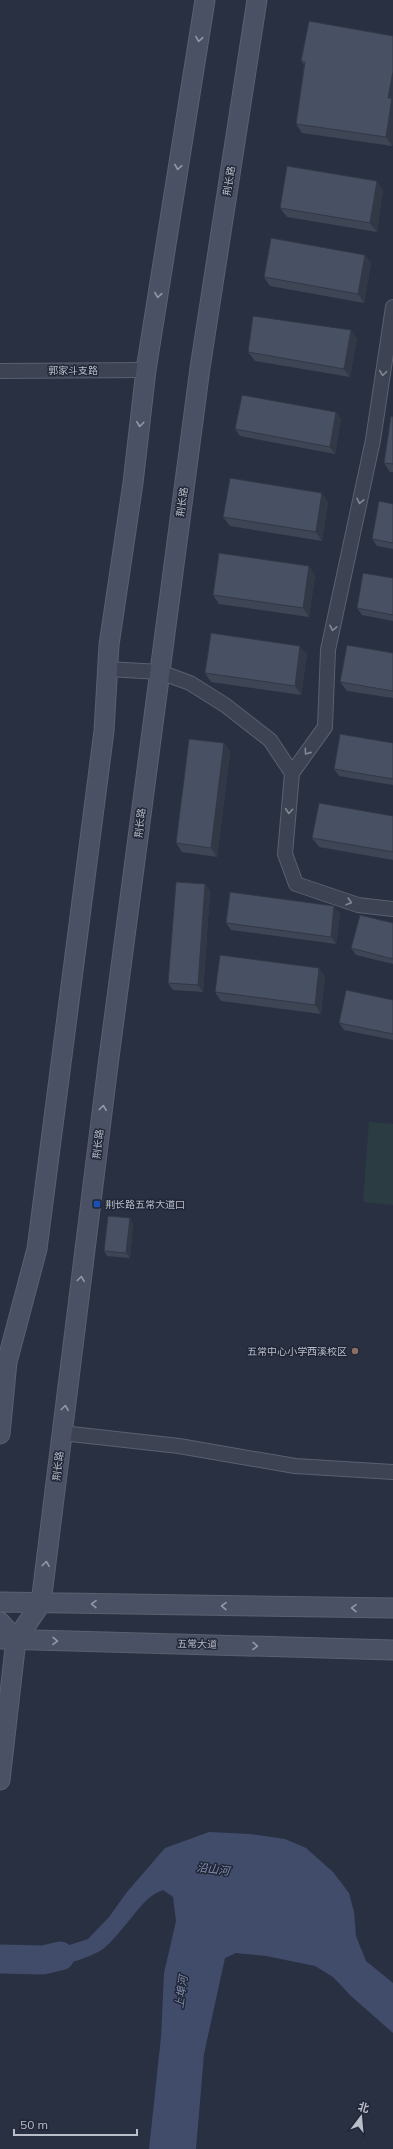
<svg xmlns="http://www.w3.org/2000/svg" width="393" height="2149" font-family="Mulish,'Noto Sans SC',sans-serif">
	<style>
		.green { fill: #2b3d43 }
		.water { fill: #404c6a }
		.lines { fill: none; stroke-linecap: round; stroke-linejoin: round }
		.river { stroke: #404c6a; stroke-width: 29 }
		.minor-casing { stroke: #5b606f; stroke-width: 16 }
		.secondary-casing { stroke: #5b606f; stroke-width: 21 }
		.minor { stroke: #3d4352; stroke-width: 14 }
		.secondary { stroke: #4b5164; stroke-width: 19 }
		.wall { fill: #3e4555 }
		.shaded-wall { fill: #323845 }
		.building { fill: #485063; stroke: #323845 }
		.oneway { stroke: #9398a7 }
		.oneway2 { stroke: #828795 }
		.transit-dot { fill: #1a4fb4; stroke: #212737; stroke-width: 1.5 }
		.education-dot { fill: #8d6e63; stroke: #212737; stroke-width: 1.5 }
		.labels { text-anchor: middle; dominant-baseline: central; stroke-width: 3; stroke-linejoin: round; paint-order: stroke }
		.street-label { font-size: 10px; fill: #babecb; stroke: #212737 }
		.poi-label { font-size: 10px; fill: #babecb; stroke: #212737; text-anchor: start }
		.water-label { font-size: 11px; font-style: italic; fill: #8390b1; stroke: #212737 }
	</style>
	<rect width="100%" height="100%" fill="#293042"/>
	<!-- green -->
	<path class="green" d="M369 1122 393 1124V1205L363 1202Z"/>
	<!-- water -->
	<path class="water" d="M209 1832 250 1834 285 1839 306 1848 333 1872 349 1893 354 1912 356 1936 366 1961 393 1983V2033L351 1996 333 1977 315 1966 266 1956 236 1953 225 1958 204 2054 196 2149H149L161 2037 164 1973 176 1921 173 1897 163 1890C144 1897 135 1915 122 1929 116 1936 108 1946 100 1951 76 1964 47 1969 20 1972L21 1946H66L88 1939 109 1917 127 1892 165 1848Z"/>
	<g class="lines">
		<!-- river -->
		<path class="river" d="M0 1959 43 1960 60 1956"/>
		<!-- minor casing -->
		<g class="minor-casing">
			<path id="minor" d="M393 307 373 440 328 650 325 727 292 773 285 854 296 884 358 905 393 909
				M0 371 146 370
				M108 669 160 672 190 683 225 705 270 740 292 773
				M62 1433 179 1446 295 1466 393 1472"/>
		</g>
		<!-- secondary casing -->
		<g class="secondary-casing">
			<path id="secondary" d="M0 1434 7 1362 37 1249 104 731 109 645 133 483 146 370 205 0
				M0 1602 393 1608
				M0 1622 16 1640
				M0 1639 393 1650
				M0 1780 16 1640 41 1603 108 1065 200 368 257 0"/>
		</g>
		<!-- minor -->
		<use href="#minor" class="minor"/>
		<!-- secondary -->
		<use href="#secondary" class="secondary"/>
	</g>
	<!-- wall -->
	<path class="wall" d="M393 36V142L392 146 302 133 296 124 304 65 301 61Z
		M383 190 377 232 287 217 280 208Z
		M365 255 371 263 364 303 270 286 264 277Z
		M351 330 357 339 350 377 255 361 248 352Z
		M336 412 341 419 335 454 240 436 235 429Z
		M393 417V472H390L384 463Z
		M328 502 322 541 230 526 223 517Z
		M393 504V549L377 546 372 539Z
		M315 575 309 617 219 604 213 595Z
		M393 578V621L362 615 357 608Z
		M393 653V698L347 691 340 682Z
		M307 654 301 695 211 682 205 673Z
		M224 743 230 752 217 857 182 852 176 843Z
		M393 743V785L339 776 334 769Z
		M393 816V860L319 847 312 838Z
		M205 884 210 891 203 992 173 990 168 983Z
		M340 913 336 944 231 930 226 923Z
		M393 923V964L356 955 351 948Z
		M319 968 325 977 321 1014 221 1001 215 992Z
		M393 1000V1040L344 1030 339 1023Z
		M133 1223 130 1258 107 1256 104 1251Z"/>
	<!-- shaded-wall -->
	<path class="shaded-wall" d="M393 72V142L392 146 386 137 388 98Z
		M377 181 383 190 377 232 370 223Z
		M365 255 371 263 364 303 358 294Z
		M351 330 357 339 350 377 344 369Z
		M336 412 341 419 335 454 330 447Z
		M322 493 328 502 322 541 316 532Z
		M309 566 315 575 309 617 303 608Z
		M300 646 307 654 301 695 295 686Z
		M224 743 230 752 217 857 211 848Z
		M205 884 210 891 203 992 198 985Z
		M334 906 340 913 336 944 331 937Z
		M319 968 325 977 321 1014 315 1005Z
		M130 1218 133 1223 130 1258 126 1253Z"/>
	<!-- building -->
	<path class="building" d="M309 21 393 36V72L388 98H392L386 137 296 124 305 62 301 61Z
		M287 166 377 181 370 223 280 208Z
		M271 238 365 255 358 294 264 277Z
		M253 316 351 330 344 369 248 352Z
		M242 395 336 412 330 447 235 429Z
		M391 416 393 417V464L384 463Z
		M230 478 322 493 316 532 223 517Z
		M379 501 393 504V543L372 539Z
		M219 553 309 566 303 608 213 595Z
		M363 573 393 578V615L357 608Z
		M211 633 300 646 295 686 205 673Z
		M347 645 393 653V691L340 682Z
		M340 734 393 743V779L334 769Z
		M189 739 224 743 211 848 176 843Z
		M319 803 393 816V852L312 838Z
		M176 882 205 884 198 985 168 983Z
		M230 892 334 906 331 937 226 923Z
		M360 915 393 923V959L351 948Z
		M220 955 319 968 315 1005 215 992Z
		M346 990 393 1000V1034L339 1023Z
		M108 1216 130 1218 126 1253 104 1251Z"/>
	<!-- one-way arrows -->
	<defs><path id="oneway-chevron" d="M-2-3.5L2.5 0L-2 3.5" fill="none" stroke-width="1.6" stroke-linecap="round" stroke-linejoin="round"/></defs>
	<g class="oneway">
		<use href="#oneway-chevron" transform="translate(199 39) rotate(99)"/>
		<use href="#oneway-chevron" transform="translate(178 167) rotate(99)"/>
		<use href="#oneway-chevron" transform="translate(158 295) rotate(99)"/>
		<use href="#oneway-chevron" transform="translate(140 424) rotate(97)"/>
		<use href="#oneway-chevron" transform="translate(103 1108) rotate(-83)"/>
		<use href="#oneway-chevron" transform="translate(81 1279) rotate(-83)"/>
		<use href="#oneway-chevron" transform="translate(65 1408) rotate(-83)"/>
		<use href="#oneway-chevron" transform="translate(46 1564) rotate(-83)"/>
		<use href="#oneway-chevron" transform="translate(94 1604) rotate(-179)"/>
		<use href="#oneway-chevron" transform="translate(224 1606) rotate(-179)"/>
		<use href="#oneway-chevron" transform="translate(354 1608) rotate(-179)"/>
		<use href="#oneway-chevron" transform="translate(55 1641) rotate(1)"/>
		<use href="#oneway-chevron" transform="translate(255 1646) rotate(1)"/>
	</g>
	<g class="oneway2">
		<use href="#oneway-chevron" transform="translate(383 373) rotate(98)"/>
		<use href="#oneway-chevron" transform="translate(360 501) rotate(102)"/>
		<use href="#oneway-chevron" transform="translate(333 628) rotate(102)"/>
		<use href="#oneway-chevron" transform="translate(307 752) rotate(125)"/>
		<use href="#oneway-chevron" transform="translate(289 811) rotate(95)"/>
		<use href="#oneway-chevron" transform="translate(349 902) rotate(18)"/>
	</g>
	<!-- markers -->
	<rect class="transit-dot" x="93" y="1200" width="8" height="8" rx="2"/>
	<circle class="education-dot" cx="355" cy="1351" r="4"/>
	<g class="labels">
		<!-- street labels -->
		<g class="street-label">
			<text transform="translate(229 181) rotate(-81)">荆长路</text>
			<text x="73" y="370">郭家斗支路</text>
			<text transform="translate(182 502) rotate(-82)">荆长路</text>
			<text transform="translate(140 823) rotate(-83)">荆长路</text>
			<text transform="translate(98 1144) rotate(-83)">荆长路</text>
			<text transform="translate(58 1466) rotate(-83)">荆长路</text>
			<text transform="translate(197 1644) rotate(1)">五常大道</text>
		</g>
		<!-- poi labels -->
		<g class="poi-label">
			<text x="105" y="1204">荆长路五常大道口</text>
			<text x="347" y="1351" text-anchor="end">五常中心小学西溪校区</text>
		</g>
		<!-- water labels -->
		<g class="water-label">
			<text transform="translate(213 1869) rotate(7)">沿山河</text>
			<text transform="translate(181 1992) rotate(-82)">上埠河</text>
		</g>
	</g>
	<!-- north arrow -->
	<g transform="translate(361 2117) rotate(16)" stroke="#212737" stroke-width="3" paint-order="stroke">
	<path d="M0-3L7 15L0 10L-7 15Z" fill="#babecb"/>
	<text y="-6" font-size="11" font-weight="bold" text-anchor="middle" fill="#babecb">北</text>
	</g>
	<!-- scale -->
	<path d="M14 2129v6h123v-6" fill="none" stroke="#babecb" stroke-width="2"/>
	<text x="20" y="2129" font-size="12" fill="#babecb" stroke="#212737" stroke-width="3" paint-order="stroke">50 m</text>
</svg>
